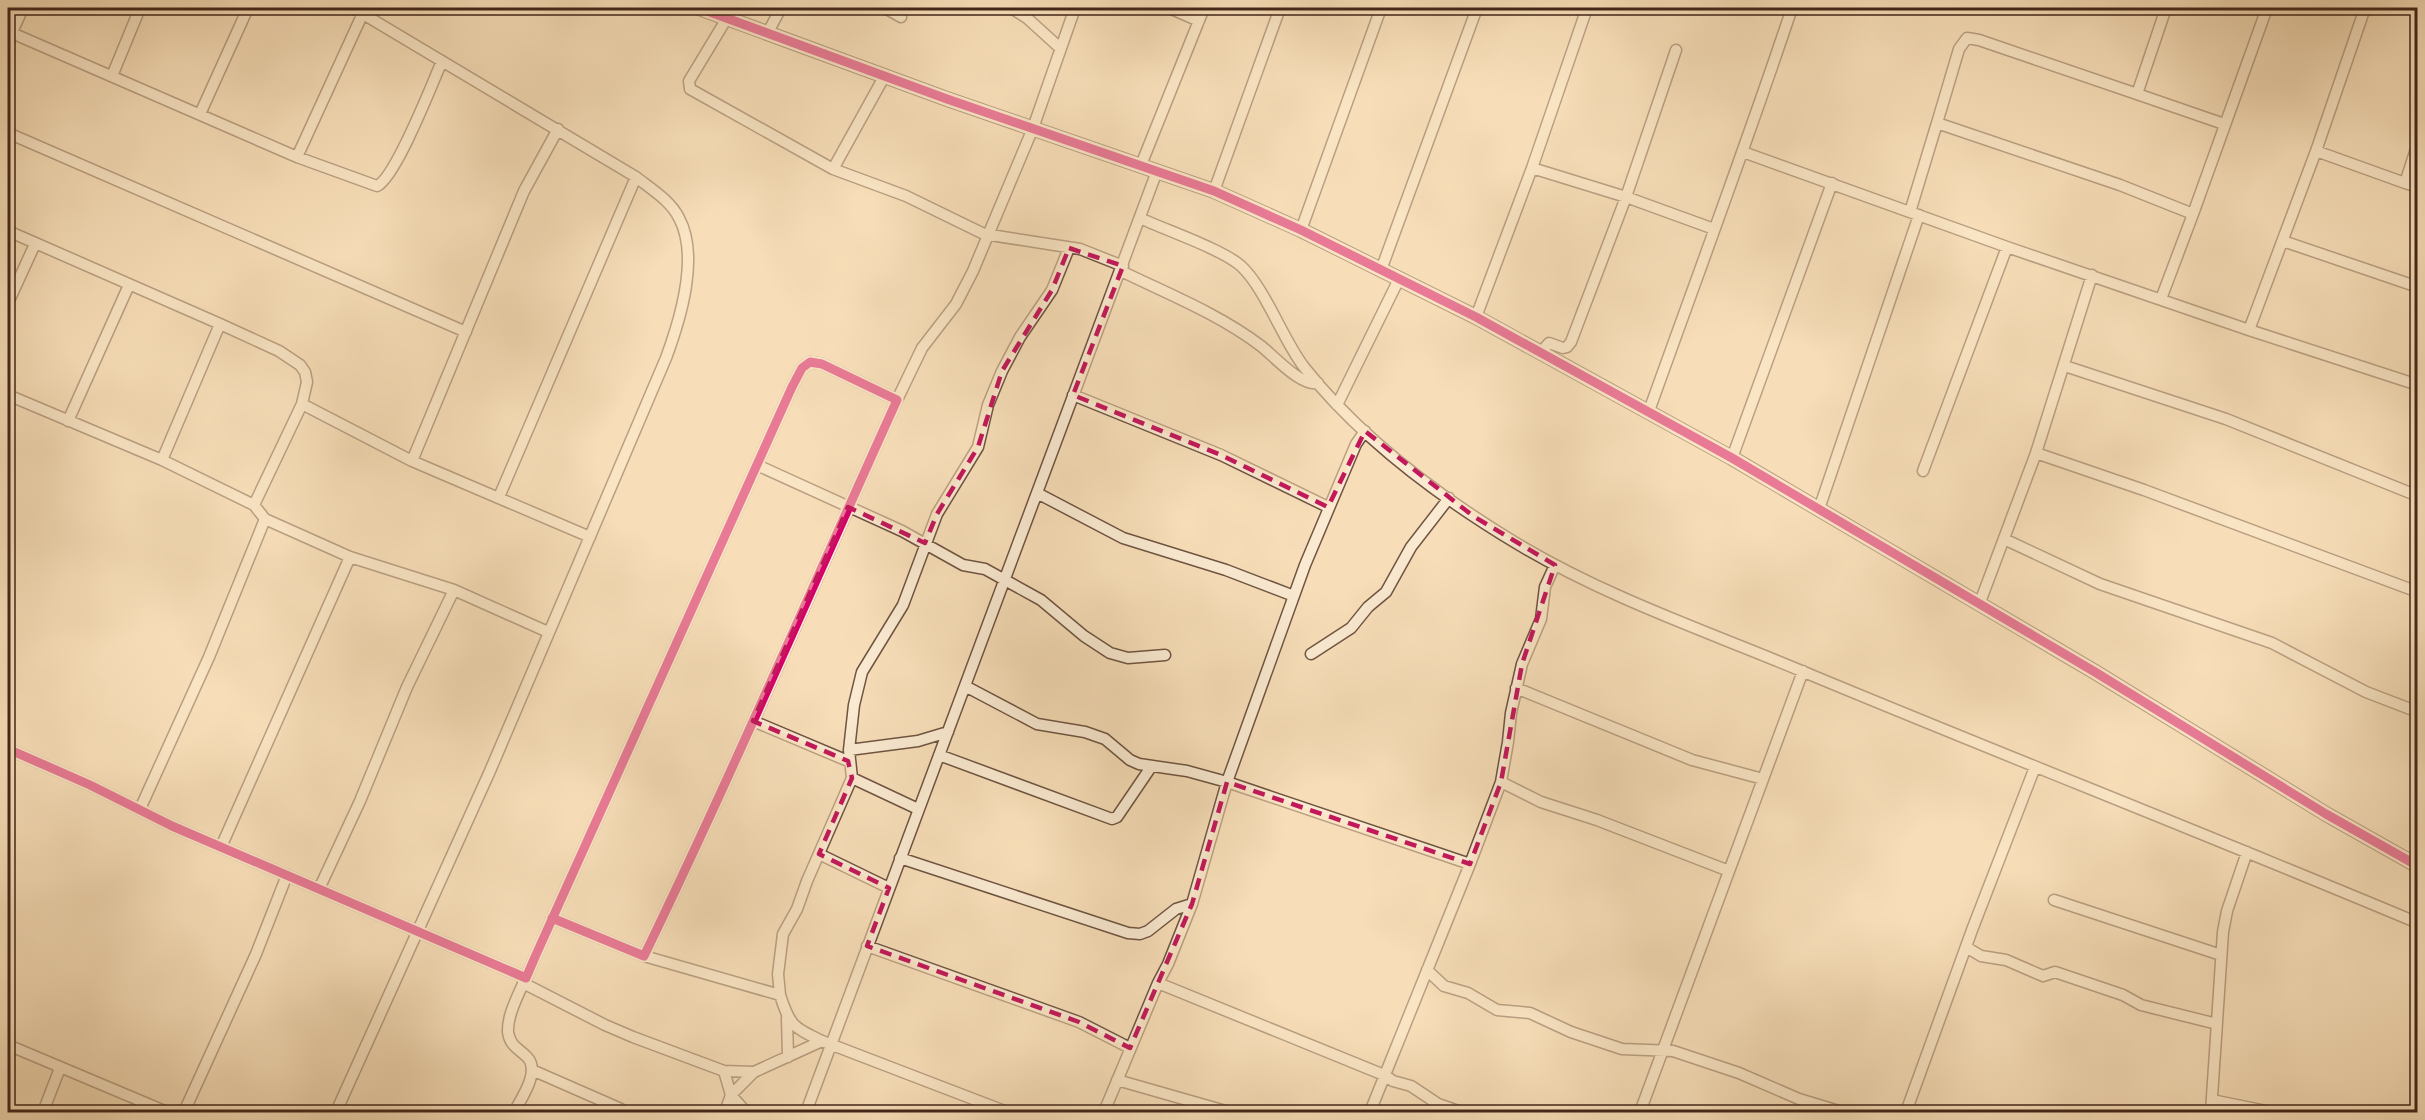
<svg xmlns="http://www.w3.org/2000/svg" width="2425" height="1120" font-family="'IM FELL Double Pica',serif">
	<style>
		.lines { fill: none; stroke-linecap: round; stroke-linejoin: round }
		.minor-casing { stroke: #6f5442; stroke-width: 13 }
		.tertiary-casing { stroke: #6f5442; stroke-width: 16 }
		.minor { stroke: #faead1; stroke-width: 10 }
		.tertiary { stroke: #faead1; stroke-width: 14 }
		.cycleway-casing { stroke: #faead1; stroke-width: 13 }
		.cycleway { stroke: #d6006c; stroke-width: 9 }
		.marked { fill: none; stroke: #c2185b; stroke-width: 4.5; stroke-dasharray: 12 8; stroke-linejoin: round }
	</style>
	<rect width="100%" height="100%" fill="#f7deb8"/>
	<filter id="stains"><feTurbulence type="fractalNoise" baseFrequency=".00333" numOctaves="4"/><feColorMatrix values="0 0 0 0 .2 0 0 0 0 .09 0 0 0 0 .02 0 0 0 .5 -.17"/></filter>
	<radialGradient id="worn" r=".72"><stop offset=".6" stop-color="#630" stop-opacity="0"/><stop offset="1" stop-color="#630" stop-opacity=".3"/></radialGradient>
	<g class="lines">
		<!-- minor casing -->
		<g class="minor-casing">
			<path id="minor" d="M885 8 901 17
				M1011 8 1027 18 1060 48
				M1169 8 1199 21
				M2166 8 2137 94 2224 124
				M727 18 689 81 690 89 833 169 906 196 984 234 1080 249 1123 266
				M12 33 297 157 377 186C396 177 432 84 442 61
				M767 34 781 8
				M8 41 23 8
				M112 76 140 8
				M200 114 248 8
				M1937 123 1959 49 1967 38 1979 40 2137 94
				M8 133 466 332
				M2316 151 2405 183 2418 143
				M1743 152 2007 247 2249 330 2418 385
				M297 157 363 13
				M1141 165 1204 8
				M1532 168 1626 197 1714 229
				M833 169 884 77
				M2405 183 2418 187
				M1214 191 1280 8
				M1910 212 1937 123 2120 185 2193 214 2161 299
				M2193 214 2267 8
				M1140 218C1165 230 1222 249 1241 266 1265 288 1283 340 1304 367 1361 439 1438 496 1516 543 1611 600 1715 634 1816 677 2016 760 2218 839 2418 923
				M1301 230 1381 8
				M8 231 220 324 279 351 300 365 305 372 307 382 302 404 254 505
				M2283 241 2418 287
				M1381 270 1477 8
				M1121 271C1168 294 1219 314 1261 346 1274 356 1301 387 1318 383
				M8 303 35 244
				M1476 317 1532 168 1587 8
				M2249 330 2316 151 2365 8
				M1541 352 1549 343 1563 348 1567 347 1571 342 1626 197 1676 50
				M2065 366 2226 419 2418 496
				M8 395 162 460 254 505 265 519 350 557 454 590 548 632
				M1073 395 1221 455 1328 507
				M897 400 922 348 956 304 973 271 1033 128 1075 8
				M302 404 412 461 590 537
				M1337 405 1399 279
				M1649 411C1697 277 1747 143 1792 8
				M68 421 129 285
				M2036 453 2144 490 2418 592
				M1732 458 1832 183
				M162 460 220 324
				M412 461 524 191 558 129
				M757 465 902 531 963 565 985 569 1041 600 1084 636 1110 653 1128 658 1165 655
				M1923 471 2007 247
				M1037 493 1123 538 1226 570 1294 596
				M499 497 636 177
				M1819 509 1919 215
				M2004 539 2100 584 2272 643 2366 692 2418 712
				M1979 605 2036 453 2092 275
				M1311 654 1351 628 1368 607 1386 592 1411 547 1449 498
				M965 686 1037 724 1085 732 1105 739 1130 760 1139 764 1187 771 1227 782 1470 864
				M1516 688 1692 760 1763 779
				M753 721 848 761
				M8 749 90 785 172 826 526 978 535 957C621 767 707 577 792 387L802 368 810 362 822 364 897 400C813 585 733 772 644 956L552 918
				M849 750 918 741 948 732
				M939 755 1112 819 1117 817 1151 767
				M852 778 849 750 854 705 862 672 903 605 937 514 978 447 988 405 1002 371 1020 337 1052 290 1069 248
				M1501 782 1541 802 1597 820 1729 871
				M140 809 209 657 265 519
				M221 847 350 557
				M819 854 889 888
				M900 858 1128 933 1140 934 1148 931 1176 909 1192 904
				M319 889 360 801 407 687 454 590
				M2054 900 2221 955
				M867 946 1079 1022 1130 1048
				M1966 947 1981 956 2006 960 2043 976 2055 972 2123 995 2141 1005 2217 1024
				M644 956 780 995C790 1026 793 1027 822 1041
				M1427 970 1444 986 1468 993 1497 1010 1530 1013 1571 1032 1622 1049 1673 1051 1739 1073 1799 1099 1842 1112
				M523 983 605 1025 633 1037 724 1071 754 1072
				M1158 983 1168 964 1192 904 1227 782 1305 565 1356 444 1365 431
				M780 995 778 974 783 934 797 909 807 881 852 778 918 809
				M787 1018 788 1057
				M8 1045 167 1112
				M532 1070 621 1109
				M724 1071 731 1095 746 1112
				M1117 1080 1229 1112
				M2212 1100 2271 1112
				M43 1112 60 1068
				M184 1112 256 954 287 875
				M336 1112 490 771 666 358C680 320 700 257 679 218 670 200 651 189 636 177L353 8
				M514 1112C521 1099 541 1071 527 1057 518 1048 510 1046 508 1032 507 1015 519 994 525 979
				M725 1112 731 1095 754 1072 822 1041 1007 1112
				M806 1112 1157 171
				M1104 1112 1158 983 1384 1075 1393 1081 1411 1086 1438 1104 1461 1112
				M1370 1112 1470 864 1501 782 1508 742 1511 713 1522 664 1541 619 1545 587 1555 565
				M1640 1112 1803 671
				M1906 1112 1972 930 2035 767
				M2211 1112 2223 932 2227 911 2247 852"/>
		</g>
		<!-- tertiary casing -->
		<g class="tertiary-casing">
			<path id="tertiary" d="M699 8 947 99 1214 191 1301 230 1476 317 1732 458 2095 672 2326 814 2418 866"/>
		</g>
		<!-- minor -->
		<use href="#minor" class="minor"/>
		<!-- tertiary -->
		<use href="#tertiary" class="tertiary"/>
		<!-- cycleway casing -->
		<g class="cycleway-casing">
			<path id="cycleway" d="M699 8 947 99 1214 191 1301 230 1476 317 1732 458 2095 672 2326 814 2418 866
				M8 749 90 785 172 826 526 978 535 957C621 767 707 577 792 387L802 368 810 362 822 364 897 400C813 585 733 772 644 956L552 918"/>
		</g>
		<!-- cycleway -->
		<use href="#cycleway" class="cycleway"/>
	</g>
	<!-- marked area -->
	<path d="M0 0H2425V1120H0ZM1069 248 1123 266 1073 395 1221 455 1328 507 1365 431 1473 516 1555 565 1522 664 1501 782 1470 864 1227 782 1192 904 1130 1048 1079 1022 867 946 889 888 819 854 852 778 848 761 753 721 848 507 925 543 937 514 978 447 1002 371 1052 290Z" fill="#f7deb8" fill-opacity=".55" fill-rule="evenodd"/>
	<path class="marked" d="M1069 248 1123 266 1073 395 1221 455 1328 507 1365 431 1473 516 1555 565 1522 664 1501 782 1470 864 1227 782 1192 904 1130 1048 1079 1022 867 946 889 888 819 854 852 778 848 761 753 721 848 507 925 543 937 514 978 447 1002 371 1052 290Z"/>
	<!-- margin -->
	<rect width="2425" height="1120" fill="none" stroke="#f7deb8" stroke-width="30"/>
	<rect x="9" y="9" width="2407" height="1102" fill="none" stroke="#42261a" stroke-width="3"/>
	<rect x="15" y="15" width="2395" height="1090" fill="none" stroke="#42261a" stroke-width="1.5"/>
	<rect width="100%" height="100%" filter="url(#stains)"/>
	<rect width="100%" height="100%" fill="url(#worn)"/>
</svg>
